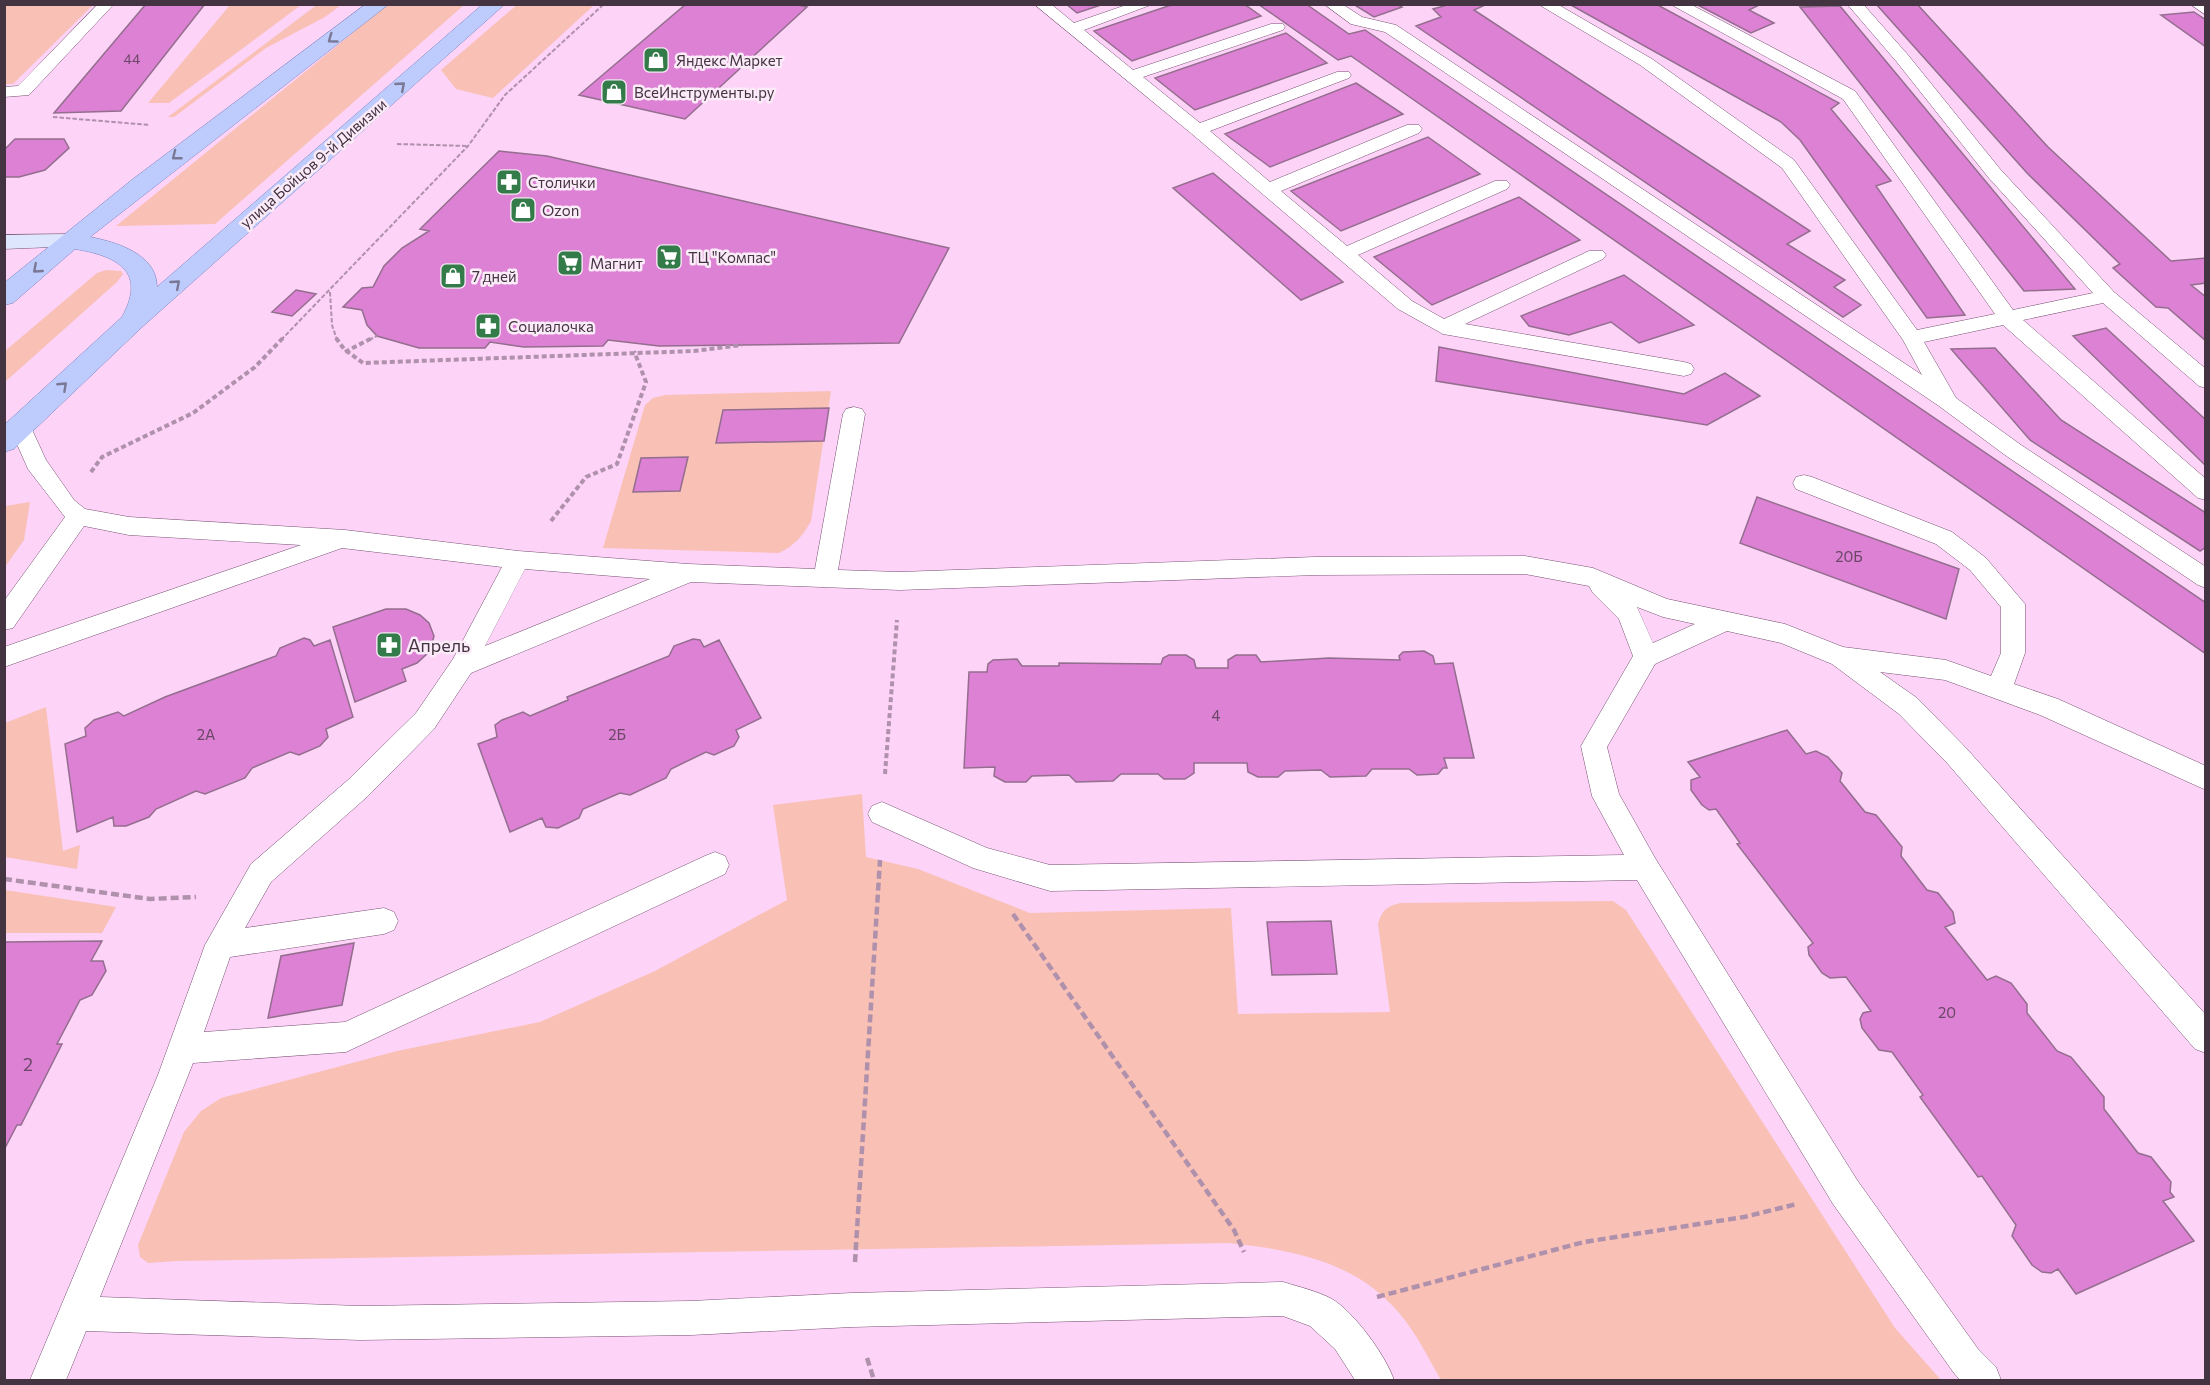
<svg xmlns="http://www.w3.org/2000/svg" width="2210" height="1385" font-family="Commissioner,sans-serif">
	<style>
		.green { fill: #f9c0b6 }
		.building { fill: #dc81d3; stroke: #936e8e; stroke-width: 1.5 }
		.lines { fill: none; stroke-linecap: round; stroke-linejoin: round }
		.service-casing { stroke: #755271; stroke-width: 1 }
		.secondary-casing { stroke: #755271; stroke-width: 1 }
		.primary-casing { stroke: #7781bb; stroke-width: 1 }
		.path-far2 { stroke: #b091ac; stroke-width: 2; stroke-dasharray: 4.5 2; stroke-linecap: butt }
		.path-far1 { stroke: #b091ac; stroke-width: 4; stroke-dasharray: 5 3; stroke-linecap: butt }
		.path { stroke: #b091ac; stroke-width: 4.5; stroke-dasharray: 8 4; stroke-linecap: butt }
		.service { fill: #fff; fill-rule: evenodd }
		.secondary { fill: #dee6fe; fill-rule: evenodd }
		.primary { fill: #beccfd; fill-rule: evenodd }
		.oneway { stroke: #7b7896 }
		.labels { text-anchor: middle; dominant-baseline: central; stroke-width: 5; stroke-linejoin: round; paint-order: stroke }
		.far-number-label { font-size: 14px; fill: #6a4766 }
		.far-poi-label { font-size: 15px; fill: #443442; stroke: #fbeaf8; text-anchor: start }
		.far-street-label { font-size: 15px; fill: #443442; stroke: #fbeaf8 }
		.number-label { font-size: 15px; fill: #6a4766 }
		.poi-label { font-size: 18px; fill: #443442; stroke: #fbeaf8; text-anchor: start }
		.near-number-label { font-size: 18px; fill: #6a4766 }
	</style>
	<rect width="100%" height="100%" fill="#fdd3f7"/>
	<!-- green -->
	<path class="green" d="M318 4 341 5 325 17 266 48 174 117H168Z
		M518 4 594 5 493 98 456 89 441 70Z
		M4 5 5 4 93 5 13 84H5Z
		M230 5H301L169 103H148Z
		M387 5H464L215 224 116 226Z
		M106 270 121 271 123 274 117 282 5 382V351L97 273Z
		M831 391 811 521C802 537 795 545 779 553L603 548 645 405 653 398 665 395Z
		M30 502 24 540 5 567V506Z
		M46 707 63 851 80 845 77 869 5 857V723Z
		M862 794 866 857 918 869 1030 913 1231 908 1238 1014 1390 1012 1378 924C1382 910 1387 906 1401 903L1613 901 1626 910 1895 1328 1941 1380H1441C1428 1358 1417 1334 1400 1314 1356 1261 1293 1250 1229 1243L177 1261 148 1263 140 1257 138 1245 184 1132 201 1111 221 1098 397 1051 540 1022 655 971 787 900 773 805Z
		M4 890H5L116 907 102 933H5Z"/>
	<!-- building -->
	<path class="building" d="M146 4H205L121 111 54 113Z
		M686 4H794L807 7 685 119 579 95Z
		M1066 4H1104L1077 13Z
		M1174 4H1244L1261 16 1132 61 1094 31Z
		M1258 4H1306L1349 34 1365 30 2206 603V654L1351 56 1338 60Z
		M1353 4H1397L1402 7 1374 17Z
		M1441 4H1487L1474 10 1810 231 1787 244 1845 280 1834 287 1861 305 1843 317 1416 26 1441 17 1433 9 1444 6Z
		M1569 4H1656L1839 103 1831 109 1891 181 1876 186 1965 315 1927 318 1800 140 1781 122Z
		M1696 4H1761L1749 10 1774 23 1751 33Z
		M1876 4H1917L2048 147 2171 261 2206 258V283L2191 285 2206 297V341L2168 308 2156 307 2113 268 2120 264 2027 173Z
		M1840 6 2075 289 2024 291 1800 7Z
		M2194 12 2206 20V47L2161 15Z
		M1286 33 1327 63 1195 110 1155 78Z
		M1356 83 1403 114 1270 167 1225 134Z
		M1428 137 1480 174 1341 231 1291 191Z
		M15 139H64L69 148 45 170 19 177H4V150Z
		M499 151 547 156 949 248 899 343 659 346 608 340 603 346 524 347 490 342 485 348H419L377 336 367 325 362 310 343 307 362 288 373 287 384 266 402 248 429 231 420 229Z
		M1213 173 1343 282 1301 300 1173 188Z
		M1519 197 1580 240 1432 305 1374 257Z
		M1624 275 1694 325 1639 343 1611 322 1569 335 1529 326 1521 316Z
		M296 290 316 294 292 316 272 312Z
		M2106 328 2206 420V466L2073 336Z
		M1439 347 1684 394 1725 373 1760 396 1707 425 1436 381Z
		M1995 348 2061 420 2206 513V547L2200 551 2030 440 1951 349Z
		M829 408 824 441 716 443 723 410Z
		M688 457 680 491 633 492 641 458Z
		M1757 497 1959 569 1946 619 1740 543Z
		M386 609H406L420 615 429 623 434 636 430 651 417 663 402 669 406 681 355 702 333 627Z
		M304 638 310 640 314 646 330 640 353 717 326 729 328 737 320 746 299 755 290 752 252 768 245 778 205 794 196 791 156 809 149 817 126 826H114L113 817 77 832 65 744 86 736 85 728 94 720 118 712 124 716 165 697 276 656 280 648Z
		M693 639 700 640 704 647 719 640 761 718 736 730 739 737 734 746 714 755 706 752 671 769 666 778 630 795 620 793 583 809 579 818 558 828 546 827 542 818 510 832 478 744 497 737 495 725 502 720 523 712 530 716 568 700 567 697 669 656 674 646Z
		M1424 651 1433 656 1435 664 1453 663 1474 758H1444L1447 768H1443L1438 774 1417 775 1409 769H1372L1366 776 1330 777 1321 770 1285 771 1278 777H1258L1248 772 1247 763H1194V773L1185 779H1164L1158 774H1121L1113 781 1076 782 1069 775 1032 776 1026 782H1005L994 776 995 767 964 768 969 672H987L988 664 993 660 1017 659 1022 666H1059V663L1161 664 1163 658 1169 655H1186L1194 660 1196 668H1228V660L1236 655H1256L1261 662 1329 658 1400 660 1399 656 1403 652Z
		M1787 730 1806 754 1816 751 1828 757 1842 773 1840 781 1865 812 1876 815 1902 847 1901 856 1927 890 1938 893 1953 912 1955 923 1945 927 1987 980 1996 976 2011 983 2027 1004V1013L2057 1051 2071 1057 2104 1097V1109L2138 1153 2151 1157 2171 1182 2170 1192 2174 1197 2163 1201 2194 1241 2076 1294 2058 1269 2051 1273 2042 1272 2032 1265 2012 1236 2016 1225 1982 1176 1978 1177 1920 1097 1923 1095 1892 1052 1879 1050 1862 1028 1860 1019 1863 1013 1871 1011 1846 977 1830 978 1822 973 1809 955 1808 947 1813 943 1737 844 1740 843 1716 809 1709 810 1702 805 1691 790V780L1700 777 1688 762Z
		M1331 921 1337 974 1272 975 1267 922Z
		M102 941 91 961H103L106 971 92 995 80 1000 57 1044H62L21 1125H17L4 1150V942Z
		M354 943 342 1005 268 1018 281 956Z"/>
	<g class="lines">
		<!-- service casing -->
		<g class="service-casing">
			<path id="service" d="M98 4H114L29 95 4 97V87L18 86Z
				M1034 4H1051L1074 23 1129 4H1153L1084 30 1133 70 1271 24H1283L1285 27 1283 30 1143 77 1200 123 1337 72H1349L1351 75 1349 78 1210 131 1270 182 1407 125H1419L1422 129 1419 133 1281 191 1347 246 1495 181H1507L1510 185 1507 189 1358 255 1412 301 1444 319 1589 251H1603L1606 255 1603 259 1465 324 1684 362 1691 364 1694 369 1691 374 1684 376 1443 334 1398 309 1192 134Z
				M1324 4H1342L1362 17 1396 25 1922 375 1903 340 1782 168 1640 65 1538 4H1557L1652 59 1794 160 1917 330 1995 314 1843 99 1670 4H1690L1855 91 2013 310 2093 293 1988 177 1896 61 1847 4H1863L1908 55 2000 169 2114 292 2206 369V388L2199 386 2103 303 2023 320 2206 479V500L2198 498 2003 325 1924 342 1956 398 2021 445 2206 567V588L2198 585 2005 455 1939 406 1385 32 1351 24Z
				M2190 4H2206V15Z
				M854 407 862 409 865 414 838 570 900 572 1315 557 1525 556 1593 568 1667 599 1785 624 1843 647 1946 660 1991 676 2001 653V607L1970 570 1936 544 1796 489 1793 483 1796 477 1804 475 1812 477 1952 532 1986 558 2025 604V653L2014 684 2058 699 2206 766V790L2040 715 1945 680 1880 672 1917 698 1966 748 2206 1015V1053L2195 1049 1948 764 1899 714 1832 664 1781 643 1727 631 1655 664 1607 747 1619 794 1655 858 1857 1180 1978 1349 1996 1367 2001 1380H1960L1954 1373 1833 1204 1637 880 1050 891 973 868 872 822 868 814 872 806 882 802 987 848 1050 865 1624 855 1592 796 1581 746 1633 656 1619 619 1593 593 1589 586 1525 574 1315 575 900 590 691 582 471 673 434 729 368 796 271 882 245 928 384 908 394 912 398 921 394 930 384 934 230 957 204 1032 345 1022 705 856 715 852 725 856 729 865 725 874 346 1052 193 1063 100 1297 360 1306 691 1301 852 1293 1283 1282C1299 1287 1317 1291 1332 1299 1354 1312 1386 1356 1394 1380H1355L1335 1349 1310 1326 1283 1316 852 1327 691 1335 360 1340 86 1331 66 1380H30L158 1075 205 945 251 864 348 780 416 713 453 659 502 567 342 548 4 667V647L301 545 129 535 84 526 13 628 4 630V601L65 517 28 469 9 426 12 421 20 419 28 421 46 460 74 500 85 509 129 517 345 530 518 551 688 564 815 569 843 414 846 409ZM525 569 650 579 485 646ZM1637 607 1663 617 1695 624 1653 643Z"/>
		</g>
		<!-- secondary casing -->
		<g class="secondary-casing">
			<path id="secondary" d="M69 234 78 236 81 241 78 246 4 249V235Z"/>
		</g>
		<!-- primary casing -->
		<g class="primary-casing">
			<path id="primary" d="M366 4H389L90 237C116 242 157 254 157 287L483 4H505L141 328 14 449 4 452V425L122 317C147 272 118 256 75 249L13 303 4 305V283L133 179Z"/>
		</g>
		<!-- path-far2 -->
		<path class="path-far2" d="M53 117 150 125
			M397 144 467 146
			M330 292 332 325 337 340
			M281 340 468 146 505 95 604 4
			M369 340 377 336"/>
		<!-- path-far1 -->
		<path class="path-far1" d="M336 338 344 349 363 363 694 351 742 345
			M345 352 372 338
			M91 472 102 457 193 413 255 367 283 338
			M551 521 586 477 617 464 646 382 634 351
			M885 774 897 620"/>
		<!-- path -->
		<path class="path" d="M4 879 150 899 196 897
			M1013 914 1234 1230 1244 1252
			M855 1262 880 860
			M1377 1297 1584 1242 1744 1217 1797 1204
			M867 1358 874 1380"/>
		<!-- service -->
		<use href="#service" class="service"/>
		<!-- secondary -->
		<use href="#secondary" class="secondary"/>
		<!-- primary -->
		<use href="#primary" class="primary"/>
	</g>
	<!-- one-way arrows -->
	<defs><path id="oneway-chevron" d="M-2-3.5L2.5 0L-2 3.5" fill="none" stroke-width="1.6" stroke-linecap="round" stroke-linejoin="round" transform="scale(1.5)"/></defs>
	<g class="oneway">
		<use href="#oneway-chevron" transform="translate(332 39) rotate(144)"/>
		<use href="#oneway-chevron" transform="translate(401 86) rotate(-41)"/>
		<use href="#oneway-chevron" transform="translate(176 156) rotate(142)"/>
		<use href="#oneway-chevron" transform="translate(37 269) rotate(139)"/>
		<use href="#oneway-chevron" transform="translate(176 284) rotate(-41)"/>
		<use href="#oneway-chevron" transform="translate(63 386) rotate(-43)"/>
	</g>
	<!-- icons -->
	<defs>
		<g id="shop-square" transform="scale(1.35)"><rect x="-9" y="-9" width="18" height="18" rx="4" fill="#337b48" stroke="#fbeaf8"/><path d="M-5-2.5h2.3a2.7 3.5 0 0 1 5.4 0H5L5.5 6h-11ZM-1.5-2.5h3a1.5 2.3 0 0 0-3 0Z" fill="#fff"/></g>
		<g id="pharmacy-square" transform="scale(1.35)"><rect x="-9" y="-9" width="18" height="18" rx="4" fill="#337b48" stroke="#fbeaf8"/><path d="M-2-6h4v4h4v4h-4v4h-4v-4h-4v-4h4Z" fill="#fff"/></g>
		<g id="supermarket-square" transform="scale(1.35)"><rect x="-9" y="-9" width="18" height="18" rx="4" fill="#337b48" stroke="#fbeaf8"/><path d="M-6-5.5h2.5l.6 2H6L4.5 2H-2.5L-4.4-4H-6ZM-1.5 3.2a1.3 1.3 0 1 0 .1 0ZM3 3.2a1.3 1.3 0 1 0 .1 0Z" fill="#fff"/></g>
	</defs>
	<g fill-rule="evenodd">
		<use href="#shop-square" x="656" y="60"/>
		<use href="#shop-square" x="614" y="92"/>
		<use href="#pharmacy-square" x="509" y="182"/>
		<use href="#shop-square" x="523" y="210"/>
		<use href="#supermarket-square" x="669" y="257"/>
		<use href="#supermarket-square" x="570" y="263"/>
		<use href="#shop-square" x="453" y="276"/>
		<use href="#pharmacy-square" x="488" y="326"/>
		<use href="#pharmacy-square" x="389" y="645"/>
	</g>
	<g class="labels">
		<!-- far-number labels -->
		<g class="far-number-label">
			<text x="132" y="58">44</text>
		</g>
		<!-- far-poi labels -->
		<g class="far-poi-label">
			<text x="676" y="60">Яндекс Маркет</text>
			<text x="634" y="92">ВсеИнструменты.ру</text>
			<text x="528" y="182">Столички</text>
			<text x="542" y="210">Ozon</text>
			<text x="688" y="257">ТЦ "Компас"</text>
			<text x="590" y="263">Магнит</text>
			<text x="472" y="276">7 дней</text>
			<text x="508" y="326">Социалочка</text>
		</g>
		<!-- far-street labels -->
		<g class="far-street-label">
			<text transform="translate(313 163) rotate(-41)">улица Бойцов 9-й Дивизии</text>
		</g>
		<!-- number labels -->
		<g class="number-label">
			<text x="1849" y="556">20Б</text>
			<text x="1216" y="715">4</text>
			<text x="206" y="734">2А</text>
			<text x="617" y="734">2Б</text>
			<text x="1947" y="1012">20</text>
		</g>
		<!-- poi labels -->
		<g class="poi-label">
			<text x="408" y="645">Апрель</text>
		</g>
		<!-- near-number labels -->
		<g class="near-number-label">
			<text x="28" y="1064">2</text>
		</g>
	</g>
	<!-- border -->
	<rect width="2210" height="1385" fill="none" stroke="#443442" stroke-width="12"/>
</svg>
